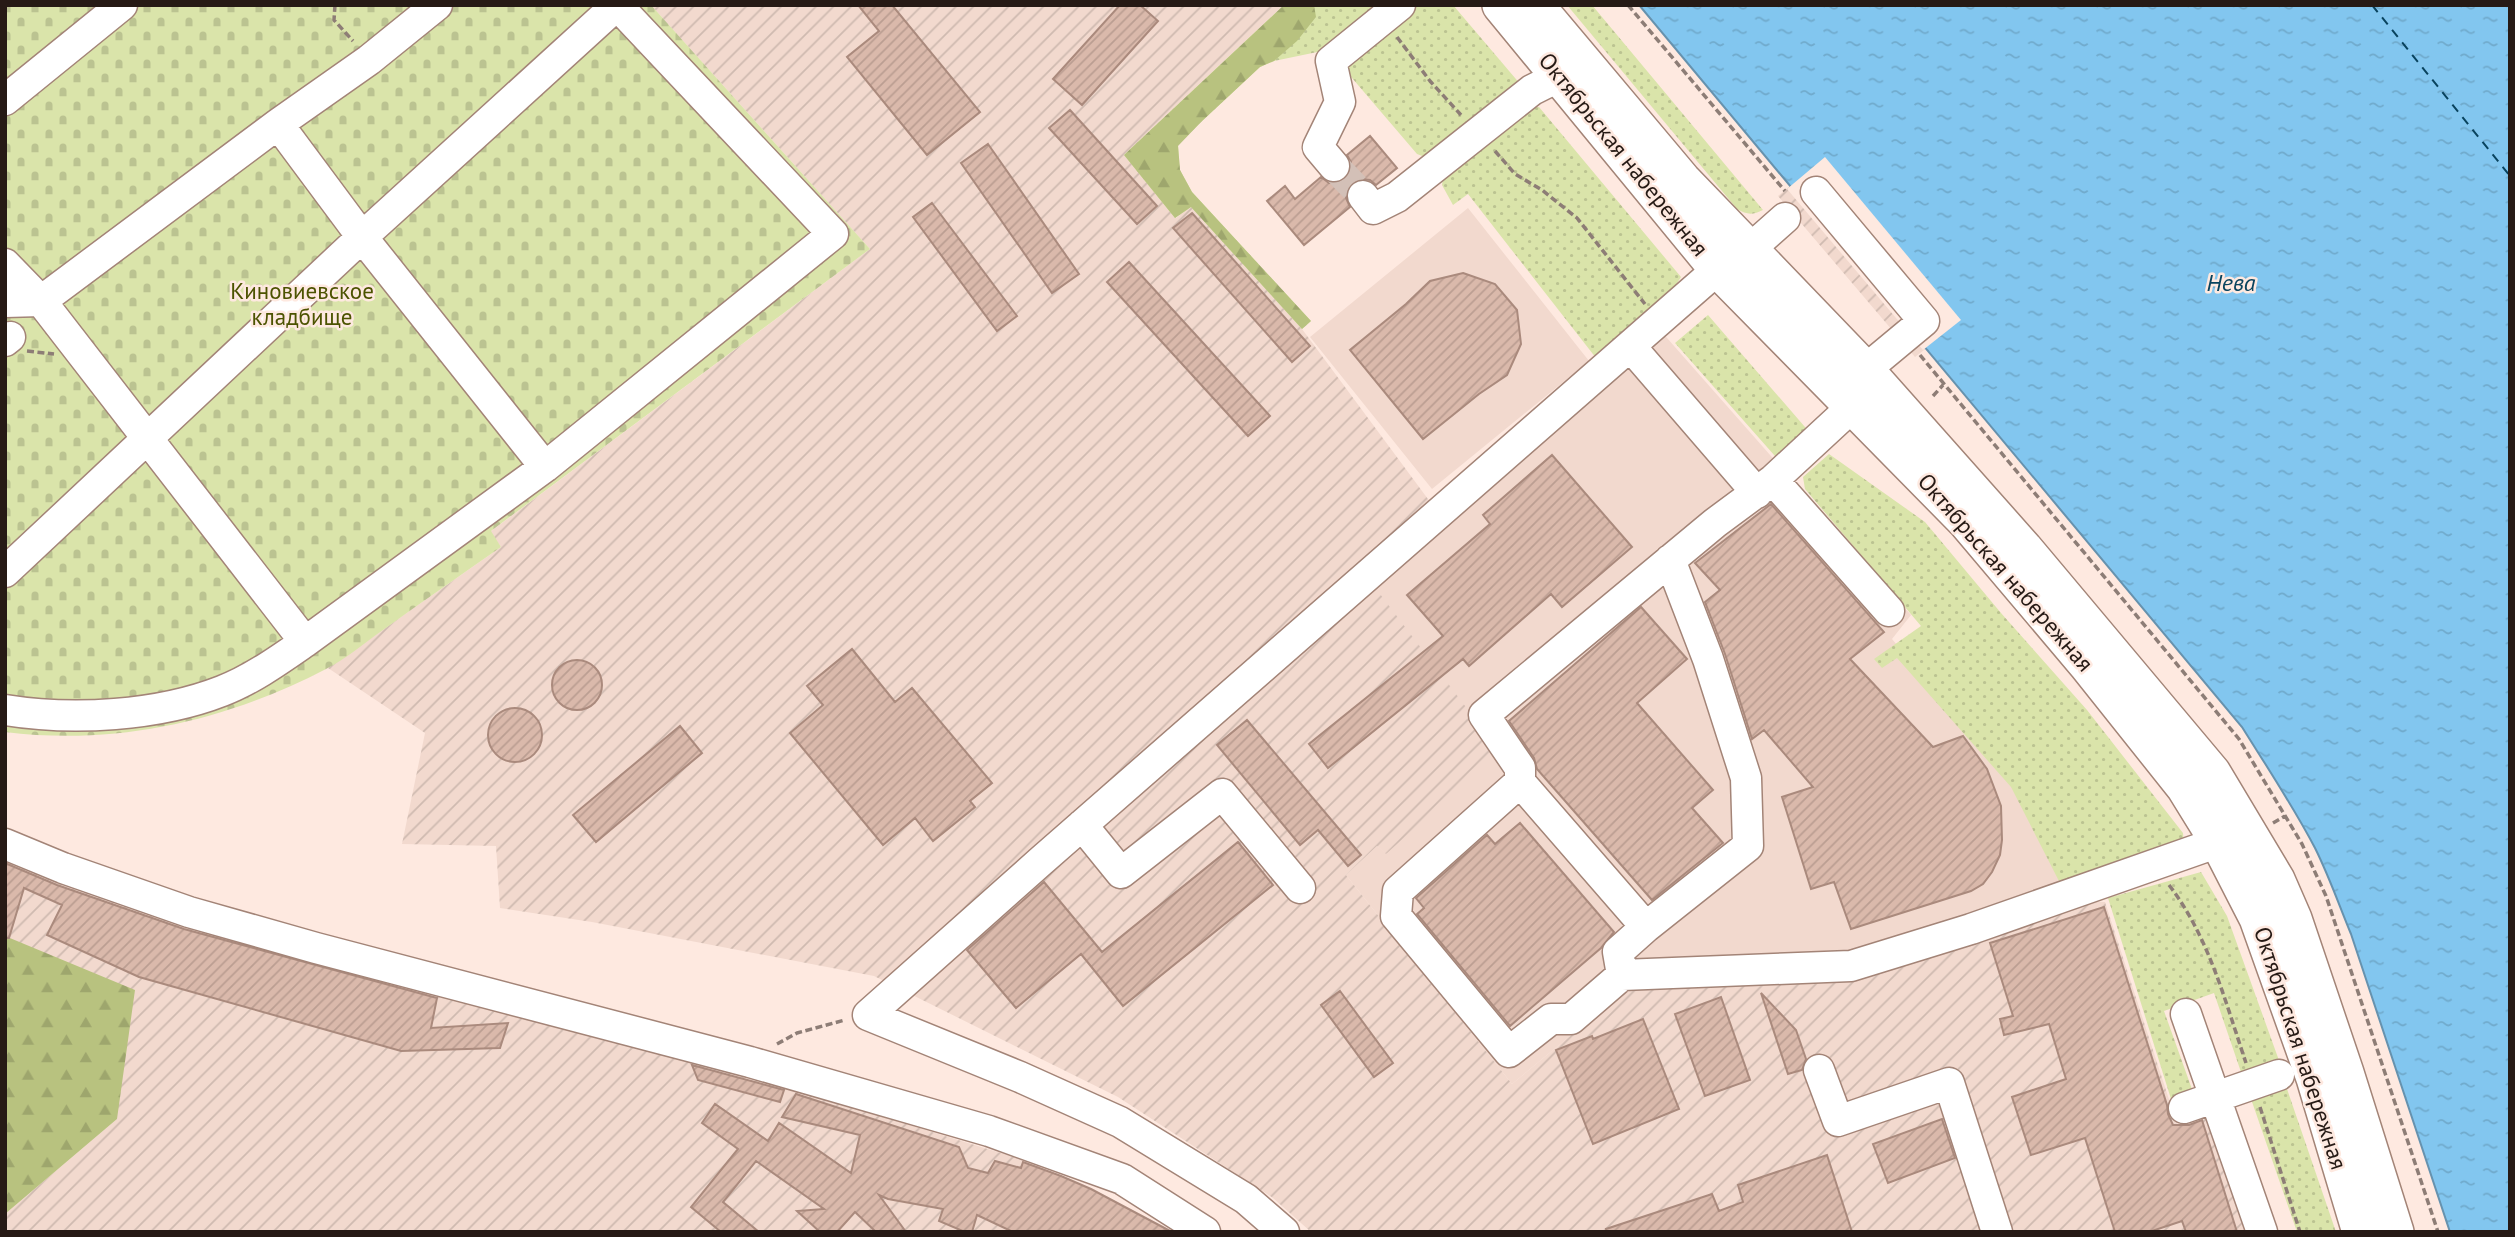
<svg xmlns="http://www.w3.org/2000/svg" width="2515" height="1237" font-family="'PT Sans',sans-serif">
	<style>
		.built { fill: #f2d9ce }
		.industrial { fill: url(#industrial-furrows) }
		.grass { fill: url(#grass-dots) }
		.forest { fill: url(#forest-firs) }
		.cemetery { fill: url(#cemetery-stones) }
		.water { fill: url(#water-ripples); stroke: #6692ae; stroke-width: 2 }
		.pier { fill: #fee9e0 }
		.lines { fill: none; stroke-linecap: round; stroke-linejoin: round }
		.ferry { stroke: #09435e; stroke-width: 2; stroke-dasharray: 9 7; stroke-linecap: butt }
		.building { fill: url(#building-hatch); stroke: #aa8a7d; stroke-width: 2 }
		.minor-tunnel { stroke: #d3c0b7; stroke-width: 30; stroke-dasharray: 30 15; stroke-linecap: butt }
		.minor-casing { stroke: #a38477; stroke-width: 33 }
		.major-casing { stroke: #a38477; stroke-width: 40 }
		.path { stroke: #8d7d76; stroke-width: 3.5; stroke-dasharray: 7 3.5; stroke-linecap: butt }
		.minor { stroke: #fff; stroke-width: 30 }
		.major { stroke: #fff; stroke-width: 37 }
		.labels { text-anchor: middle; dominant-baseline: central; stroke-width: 5; stroke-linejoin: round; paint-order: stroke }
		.street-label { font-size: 23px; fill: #261a15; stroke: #fee9e0 }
		.park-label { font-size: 23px; fill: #4c5300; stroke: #fee9e0 }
		.water-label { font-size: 24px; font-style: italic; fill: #09435e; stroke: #fee9e0 }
	</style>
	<defs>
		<pattern id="industrial-furrows" width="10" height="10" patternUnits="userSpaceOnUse" patternTransform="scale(1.75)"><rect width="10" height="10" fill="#f2d9ce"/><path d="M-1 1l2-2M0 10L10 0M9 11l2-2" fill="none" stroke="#cfbab0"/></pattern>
		<pattern id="grass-dots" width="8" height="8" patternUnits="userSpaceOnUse" patternTransform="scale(1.75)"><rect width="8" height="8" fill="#dae4aa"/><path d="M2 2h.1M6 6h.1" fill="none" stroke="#bbc391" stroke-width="1.8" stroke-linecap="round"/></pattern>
		<pattern id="forest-firs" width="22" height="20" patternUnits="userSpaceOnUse" patternTransform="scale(1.75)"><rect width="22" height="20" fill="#b8c27f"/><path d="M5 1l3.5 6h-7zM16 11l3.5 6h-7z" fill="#9ea66d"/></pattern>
		<pattern id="cemetery-stones" width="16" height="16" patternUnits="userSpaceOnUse" patternTransform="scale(1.75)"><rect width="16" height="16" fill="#dae4aa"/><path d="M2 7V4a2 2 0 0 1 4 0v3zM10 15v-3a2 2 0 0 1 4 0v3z" fill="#bbc391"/></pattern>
		<pattern id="water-ripples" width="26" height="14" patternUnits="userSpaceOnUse" patternTransform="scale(1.75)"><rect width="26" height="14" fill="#82c6ef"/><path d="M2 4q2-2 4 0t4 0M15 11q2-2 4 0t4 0" fill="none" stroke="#70aacc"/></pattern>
		<pattern id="building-hatch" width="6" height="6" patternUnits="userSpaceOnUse" patternTransform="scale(1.75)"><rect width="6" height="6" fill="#dab9ab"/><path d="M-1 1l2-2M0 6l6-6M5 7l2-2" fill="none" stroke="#bb9e92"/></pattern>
	</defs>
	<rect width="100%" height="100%" fill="#fee9e0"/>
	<!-- built -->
	<path class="built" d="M1468 208 1589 361 1432 489 1310 337Z
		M1660 330 1911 615 1892 639 2020 791 2079 901 1860 979 1628 988 1512 1084 1346 875 1377 846 1387 854 1374 585Z"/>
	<!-- industrial -->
	<path class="industrial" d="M651 5H1284L1124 155 1176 218 1191 206 1302 329 1445 522 1374 586 1500 752 1386 854 1377 846 1346 875 1512 1084 1628 988 1860 979 2079 901 2105 902 2175 1118 2208 1114 2245 1232H1311L1273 1198 1118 1097 874 976 592 922 500 908 496 846 402 844 425 733 328 668 501 547 490 532 870 249Z
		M1825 157 1961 320 1915 357 1778 196Z
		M5 849 1024 1160 1091 1189 1170 1232H5V1214L117 1119 5 936Z"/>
	<!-- grass -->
	<path class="grass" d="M1284 5H1376L1327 50 1274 61 1260 67 1201 122 1178 145 1180 170 1192 192 1311 321 1302 329 1191 207 1175 218 1124 155Z
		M1416 5H1453L1521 85 1425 157 1417 154 1346 71 1347 60Z
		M1567 5H1592L1763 210C1753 215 1747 215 1737 209Z
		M1539 107 1681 277 1666 300 1596 358 1468 194 1453 205 1442 185 1443 179 1525 108Z
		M1708 315 1811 434 1781 463 1675 343Z
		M1829 454 1925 522 2001 613 2087 710 2183 833 2184 845 2063 889 2011 787 1897 658 1882 668 1874 659 1921 626 1805 489 1803 477Z
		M2201 872 2227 916 2281 1066 2242 1075 2214 993 2164 1011 2193 1092 2171 1099 2108 898Z
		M2286 1086 2336 1232H2297L2250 1096Z"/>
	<!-- forest -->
	<path class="forest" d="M1284 5H1314L1316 17 1297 41 1274 61 1260 67 1201 122 1178 146 1180 170 1192 192 1311 321 1302 329 1191 207 1175 218 1124 155Z
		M5 936 135 990 117 1119 5 1214Z"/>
	<!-- cemetery -->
	<path class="cemetery" d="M5 5H651L870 249 491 531 501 547C462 574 422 602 383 630 364 643 346 659 326 669 226 721 117 746 5 732Z"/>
	<!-- water -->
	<path class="water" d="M1639 5H2510V1232H2450L2351 934C2339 905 2329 876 2315 848 2293 806 2267 767 2242 727Z"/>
	<!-- pier -->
	<path class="pier" d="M1825 157 1961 320 1923 350 1787 189Z"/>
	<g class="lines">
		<!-- ferry -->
		<path class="ferry" d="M2372 5 2510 176"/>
	</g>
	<!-- building -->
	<path class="building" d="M858 5H892L980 112 927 155 847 57 879 31Z
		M1120 5H1140L1158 21 1082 105 1053 79Z
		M1070 110 1157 206 1137 224 1049 128Z
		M1370 136 1397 168 1376 185 1370 180 1361 179 1352 183 1347 190 1346 198 1350 207 1304 245 1267 201 1285 186 1295 199 1321 177 1329 183H1336L1345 180 1351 171V162L1347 155Z
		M988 144 1079 274 1052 293 961 163Z
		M932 203 1017 316 997 331 913 217Z
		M1192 213 1310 346 1292 362 1173 228Z
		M1129 262 1270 416 1248 436 1107 282Z
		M1463 273 1495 284 1517 310 1521 344 1507 375 1479 394 1423 439 1350 350 1406 304 1430 281Z
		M1552 455 1632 547 1562 607 1551 594 1469 666 1463 659 1328 768 1309 744 1443 636 1407 595 1490 524 1483 515Z
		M1771 504 1884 632 1850 659 1933 747 1963 736 1987 769 2001 806 2002 840 2000 855 1992 872 1983 884 1971 891 1851 929 1834 882 1811 889 1782 797 1813 787 1764 730 1752 739 1725 654 1705 602 1720 590 1695 563Z
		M1641 607 1687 659 1637 703 1713 790 1692 808 1723 843 1652 900 1537 769 1534 758 1509 721Z
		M852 649 895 702 912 688 992 783 970 801 975 807 933 841 915 818 883 845 790 733 823 705 807 686Z
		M552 685a25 25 0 1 1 50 0a25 25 0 1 1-50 0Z
		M488 735a27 27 0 1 1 54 0a27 27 0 1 1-54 0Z
		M1247 720 1361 855 1348 866 1318 830 1300 845 1217 745Z
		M680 726 702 753 596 842 573 815Z
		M1520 823 1614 932 1601 948 1510 1026 1417 914 1424 908 1416 898 1487 835 1495 844Z
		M1238 842 1273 885 1123 1006 1081 954 1016 1008 967 950 1044 882 1102 952Z
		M5 863 57 885 184 929 437 998 431 1028 508 1023 500 1048 401 1051 139 977 47 935 62 905 24 888 9 938H5Z
		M2104 907 2167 1105 2168 1114 2173 1125H2189L2202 1120 2237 1232H2186L2182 1221 2149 1232H2115L2085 1138 2031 1155 2012 1097 2066 1079 2049 1024 2004 1035 2000 1019 2013 1016 1990 943Z
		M1340 991 1393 1063 1374 1077 1321 1005Z
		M1761 993 1796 1030 1806 1059 1802 1070 1788 1074Z
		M1721 997 1750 1080 1705 1096 1675 1014Z
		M1643 1019 1679 1109 1593 1144 1556 1050 1592 1036 1593 1039Z
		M692 1065 784 1090 780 1102 698 1080Z
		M796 1094 959 1147 968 1168 988 1173 995 1161 1021 1168 1023 1162 1061 1176 1091 1189 1172 1232H1013L977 1215 972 1232H965L939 1221 943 1209 888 1199 879 1195 906 1232H876L855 1212 837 1232H820L797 1211 824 1209 756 1161 723 1202 759 1232H721L691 1207 738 1149 702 1123 715 1104 768 1141 779 1123 851 1173 860 1135 782 1117Z
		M1942 1119 1955 1158 1888 1183 1873 1144Z
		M1827 1155 1852 1232H1607L1606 1229 1712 1194 1719 1211 1743 1202 1738 1185Z"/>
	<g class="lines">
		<!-- minor-tunnel -->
		<path class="minor-tunnel" d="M1334 166 1363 196"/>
		<!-- minor casing -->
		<g class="minor-casing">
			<path id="minor" d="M5 100 122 5
				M278 124 362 237 545 467
				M1334 166 1318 147 1340 102 1331 61 1400 5
				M1816 192 1924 321 1865 370
				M1363 196 1373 209 1397 197 1532 90 1560 76
				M1750 249 1785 218
				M5 264 41 301 305 642C279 660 251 680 222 691 158 716 73 721 5 710
				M5 302 41 301 278 124 369 60 437 5
				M5 341 10 337
				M1631 347 1757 493
				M1773 480 1889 611
				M5 572 362 237 617 5
				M305 642 545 467 833 234 617 5
				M1520 782V768L1484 715 1715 523 1773 480 1853 406
				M1082 825 1121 873 1222 794 1300 888
				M5 844 63 868 189 912 316 948 750 1062 989 1131 1122 1179 1205 1232
				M1646 927 1520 782 1398 891 1396 916 1509 1052 1551 1019H1571L1622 975 1851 966 1971 929 2219 842
				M1622 975 1618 952 1646 927 1748 846 1746 778 1708 659 1670 560
				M2186 1014 2262 1232
				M1819 1070 1838 1121 1949 1083 1997 1232
				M2184 1108 2279 1075
				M1284 1232 1246 1199 1120 1122 1020 1077 868 1015 1041 861 1718 269"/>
		</g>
		<!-- major casing -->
		<g class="major-casing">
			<path id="major" d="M1501 5 1718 269 1967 522 2087 664 2185 787 2219 842 2258 918 2315 1078 2361 1232
				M1535 5 1682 180 1865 370 2024 549 2212 773 2276 880 2293 919 2345 1073 2395 1232"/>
		</g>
		<!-- path -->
		<path class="path" d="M335 5 334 20 353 41
			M1628 5 1785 191
			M1397 37 1430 81 1461 115
			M1495 151 1515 174 1542 190 1577 218 1645 304
			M27 351 54 354
			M1920 355 2239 739 2302 844 2326 896 2438 1232
			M1933 396 1943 385
			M2273 823 2285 816
			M2169 885C2209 937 2225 1001 2246 1063
			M777 1044 797 1033 845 1020
			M2260 1107 2300 1232"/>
		<!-- minor -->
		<use href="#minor" class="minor"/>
		<!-- major -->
		<use href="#major" class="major"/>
	</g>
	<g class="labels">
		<!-- street labels -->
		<g class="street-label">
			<text transform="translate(1624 154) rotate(51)">Октябрьская набережная</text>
			<text transform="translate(2006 572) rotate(49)">Октябрьская набережная</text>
			<text transform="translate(2301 1048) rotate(72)">Октябрьская набережная</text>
		</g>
		<!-- park labels -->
		<g class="park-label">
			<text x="302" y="290">Киновиевское<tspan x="302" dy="26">кладбище</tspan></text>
		</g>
		<!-- water labels -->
		<g class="water-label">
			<text x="2231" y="282">Нева</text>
		</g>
	</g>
	<!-- border -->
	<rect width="2515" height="1237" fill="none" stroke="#261a15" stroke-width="14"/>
</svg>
